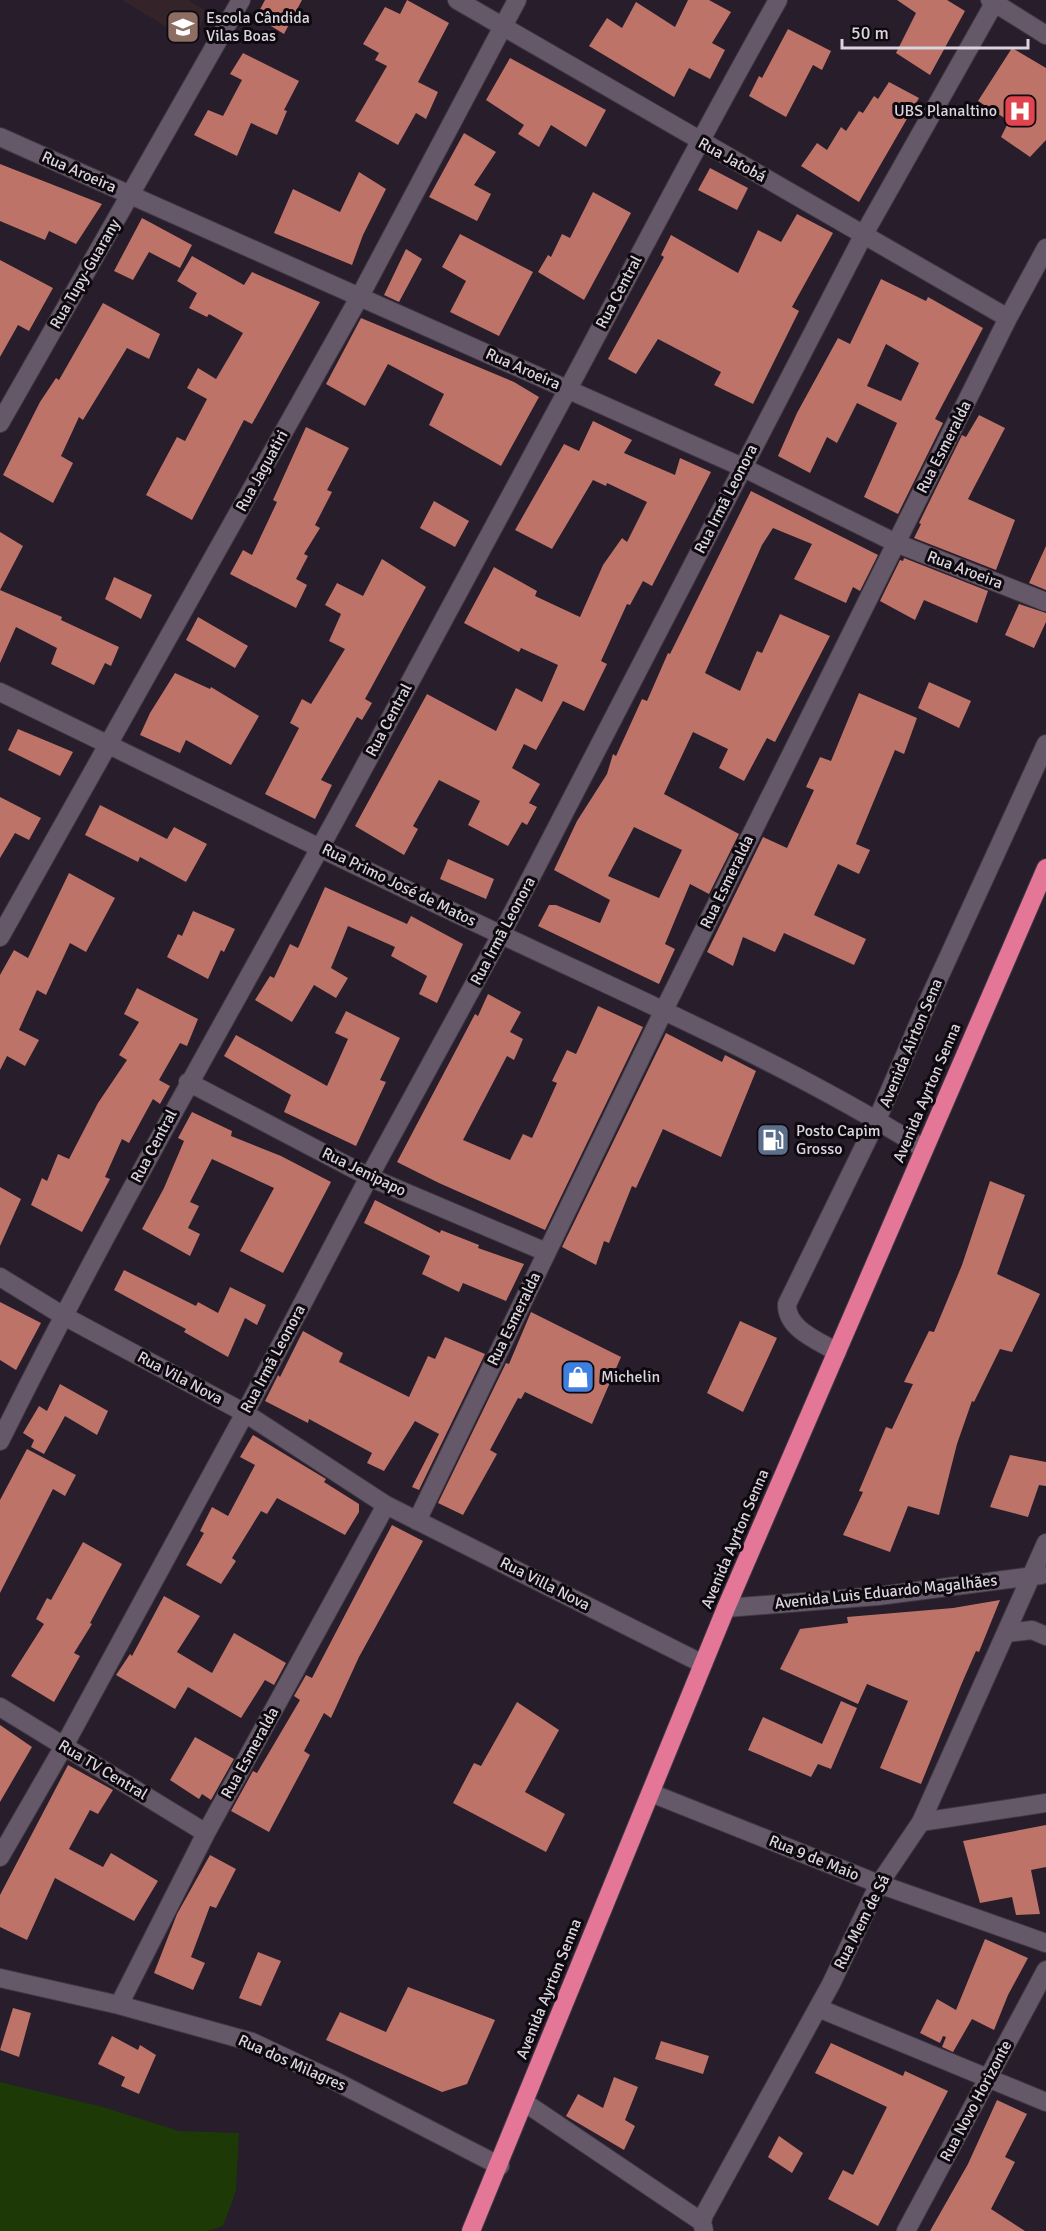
<svg xmlns="http://www.w3.org/2000/svg" width="1046" height="2231" font-family="Signika,sans-serif">
	<style>
		.education { fill: #35232a }
		.green { fill: #1c3906 }
		.building { fill: #be7369; fill-rule: evenodd }
		.lines { fill: none; stroke-linecap: round; stroke-linejoin: round }
		.minor-casing { stroke: #403843; stroke-width: 20 }
		.highway-casing { stroke: #403843; stroke-width: 20 }
		.minor { stroke: #655969; stroke-width: 18 }
		.highway { stroke: #e47698; stroke-width: 18 }
		.labels { text-anchor: middle; dominant-baseline: central; stroke-width: 6; stroke-linejoin: round; paint-order: stroke }
		.poi-label { font-size: 16px; fill: #dad4dd; stroke: #0e090f; text-anchor: start }
		.street-label { font-size: 16px; fill: #dad4dd; stroke: #0e090f }
	</style>
	<rect width="100%" height="100%" fill="#271d2b"/>
	<!-- education -->
	<path class="education" d="M122 0H188L208 12 191 42Z"/>
	<!-- green -->
	<path class="green" d="M0 2082 103 2107 179 2131 239 2133 236 2191 223 2226 208 2231H0Z"/>
	<!-- building -->
	<path class="building" d="M265 0H302L284 34 256 17Z
		M407 0 449 23 418 82 438 92 426 119 416 113 398 145 355 121 387 66 375 60 379 53 363 44 385 7 400 14Z
		M688 0H709L731 12 712 43 725 50 710 79 689 68 674 97 589 46 607 18 622 28 636 2 675 27Z
		M897 0H947L965 11 930 75 896 53 916 13Z
		M788 29 831 51 822 70 813 65 786 117 749 96 759 76 762 78Z
		M1012 48 1046 68V140L1030 157 1001 137 1009 121 978 101Z
		M243 53 299 81 284 110 287 111 277 135 251 123 237 156 194 135 208 110 223 116 242 80 230 74Z
		M510 58 606 110 586 147 551 125 539 147 518 134 524 125 486 100Z
		M889 82 919 98 859 202 801 166 817 143 827 150 841 127 846 131 859 111 863 113 874 96 878 99Z
		M464 133 496 152 474 185 491 194 477 221 429 197Z
		M0 164 102 204 76 244 49 231 45 240 0 221Z
		M710 168 748 188 737 210 698 190Z
		M359 172 386 189 363 235 352 265 274 233 293 189 340 212Z
		M593 192 631 213 584 300 538 272 548 255 551 257 562 234 570 238Z
		M797 214 833 233 792 307 799 311 753 404 714 385 721 372 658 339 636 374 608 359 664 257 661 255 671 235 738 273 758 230 781 242Z
		M142 218 192 245 180 268 149 252 133 280 114 271Z
		M460 234 533 272 499 336 450 312 466 281 442 267Z
		M406 249 422 259 399 302 384 295Z
		M192 256 244 285 252 272 320 302 252 424 244 420 192 520 146 495 177 437 185 441 207 399 187 388 198 368 216 379 243 333 209 314 207 317 189 308 197 293 177 281Z
		M0 260 53 288 29 331 18 325 0 357Z
		M881 279 926 301 928 297 983 328 935 419 943 423 898 514 864 497 897 423 857 403 837 443 827 437 810 473 778 456 797 413 838 338 850 344ZM886 344 919 363 901 401 867 386Z
		M103 303 160 334 149 359 127 348 83 420 79 417 61 456 73 463 53 503 3 475 40 402 56 378 59 380Z
		M361 318 514 382 539 397 501 466 429 425 444 394 388 364 365 406 326 384Z
		M979 415 1005 428 968 499 1015 520 996 570 914 538 921 524 919 523 962 435 966 437Z
		M593 421 632 440 624 453 675 475 680 458 711 472 652 586 643 581 630 605 627 604 601 661 607 664 584 711 563 701 536 750 524 744 512 768 540 784 529 803 537 807 527 825 522 822 508 846 468 825 480 801 439 780 413 826 418 829 404 855 355 826 427 694 496 731 516 688 542 702 558 665 521 648 519 652 464 623 494 567 537 591 535 596 580 617 603 565 622 538 627 542 647 502 607 483 606 486 593 480 552 549 515 530 564 444 579 451Z
		M306 427 349 448 327 490 332 492 315 525 320 528 304 554 308 556 296 579 307 585 296 608 230 574 243 550 252 555 277 502 273 500Z
		M751 491 878 555 860 591 853 587 846 603 794 579 812 544 773 528 762 545 705 673 740 691 757 651 762 653 780 614 830 636 775 742 767 738 744 781 719 768 728 749 693 732 664 794 739 834 709 894 690 884 665 944 675 949 659 984 538 926 549 905H556L600 923 610 900 554 870 577 821 607 774 613 754 616 756 642 699 647 701 668 653 670 654ZM634 827 682 850 659 898 608 876Z
		M434 501 469 521 455 547 420 528Z
		M0 532 23 546 0 590Z
		M1046 546V590L1029 583Z
		M904 558 988 591 977 623 924 600 915 620 880 601 900 560 903 561Z
		M382 559 426 587 365 699 372 703 362 720 357 717 321 780 332 785 315 819 265 794 299 728 290 723 302 699 311 704 345 649 329 641 341 614 325 605 337 583 363 596Z
		M114 577 152 595 141 619 105 599Z
		M0 590 62 617 61 620 119 647 111 666 105 663 94 685 51 664 57 648 16 627 0 663Z
		M1019 604 1046 613V622L1034 648 1005 635Z
		M198 617 248 646 235 668 186 640Z
		M175 673 210 689 211 687 259 716 231 765 186 740 180 753 140 735 150 713Z
		M929 682 971 701 959 728 918 708Z
		M859 693 917 718 904 754 895 750 856 844 870 850 859 874 838 864 814 915 866 939 854 965 784 933 775 952 743 937 733 966 707 952 763 837 787 848 814 790 806 787 820 757 831 761Z
		M18 729 73 752 60 776 8 750Z
		M0 797 41 818 29 840 15 833 0 858Z
		M100 805 167 839 174 827 207 844 186 882 140 857 138 862 85 835Z
		M448 859 494 879 486 899 440 879Z
		M69 873 115 898 86 952 70 943 46 995 37 990 19 1030 39 1040 25 1066 7 1056 0 1070V975L14 950 28 958Z
		M325 887 407 924 411 916 463 944 437 1003 419 994 427 976 391 956 395 947 348 926 331 968 348 978 336 998 314 985 292 1022 255 1000 270 976 274 978 290 944 298 948Z
		M193 911 235 929 224 952 221 950 208 979 167 957 178 934 182 936Z
		M137 988 198 1019 187 1046 180 1043 159 1080 170 1086 160 1104 153 1099 129 1143 122 1139 105 1177 110 1179 82 1232 31 1205 42 1178 47 1181 58 1154 69 1159 98 1103 127 1060 119 1055 139 1022 124 1014Z
		M488 994 521 1012 510 1032 523 1039 514 1060 507 1056 463 1140 510 1160 523 1134 532 1138 557 1083 552 1081 567 1050 576 1054 598 1006 643 1027 545 1230 439 1183 397 1162 475 1014 478 1016Z
		M346 1011 400 1038 380 1080 386 1082 356 1146 284 1112 291 1095 224 1056 236 1035 327 1086 348 1039 335 1033Z
		M666 1033 722 1062 725 1055 756 1071 721 1157 663 1129 636 1188 632 1186 609 1243 604 1241 596 1265 562 1247Z
		M192 1112 232 1131 231 1136 281 1156 331 1182 283 1273 240 1251 274 1188 212 1159 190 1202 199 1206 188 1228 200 1234 190 1256 142 1229 164 1188 184 1141 178 1138Z
		M990 1181 1025 1195 997 1274 1040 1294 1012 1352 1000 1349 974 1402 972 1401 957 1444 939 1515 908 1506 890 1552 843 1535 863 1492 859 1491 886 1427 892 1429 913 1384 904 1382 929 1331 934 1332 962 1265Z
		M0 1187 21 1199 0 1246Z
		M375 1200 440 1233 441 1230 479 1245 478 1248 524 1264 506 1301 463 1283 459 1292 422 1274 430 1256 364 1223Z
		M124 1270 196 1306 198 1302 218 1313 230 1287 266 1305 257 1325 245 1318 228 1357 184 1332 186 1329 114 1290Z
		M0 1302 41 1323 16 1370 0 1360Z
		M531 1312 621 1357 592 1424 525 1392 521 1399 518 1398 490 1450 497 1454 463 1515 438 1503 506 1363 509 1364Z
		M740 1321 777 1338 743 1412 707 1393Z
		M303 1331 343 1353 339 1362 409 1397 428 1356 435 1359 445 1337 485 1354 419 1490 412 1487 439 1434 415 1421 384 1471 367 1463 372 1453 309 1419 308 1423 265 1401 278 1375 280 1377Z
		M60 1384 108 1411 97 1435 65 1416 44 1454 31 1447 34 1440 23 1433 39 1406 47 1411Z
		M253 1435 326 1479 324 1482 359 1504V1512L345 1535 277 1498 267 1514 261 1511 232 1558 236 1561 221 1584 186 1565 204 1533 200 1531 212 1507 228 1516 255 1465 240 1457Z
		M27 1449 76 1475 65 1496 53 1489 0 1593V1500Z
		M1010 1455 1046 1462V1486L1039 1485 1028 1517 990 1507Z
		M392 1525 423 1541 359 1657 331 1718 324 1713 304 1751 310 1755 269 1832 231 1811 253 1771 257 1773 300 1700 294 1696 306 1675 312 1678Z
		M83 1542 122 1564 90 1623 92 1624 74 1653 80 1656 54 1702 11 1676 44 1624 36 1619 47 1598 51 1600Z
		M164 1596 200 1616 177 1652 212 1673 234 1633 286 1663 274 1685 265 1680 241 1718 188 1687 175 1709 116 1675 130 1654 132 1656Z
		M1000 1600 979 1652 976 1651 962 1683 921 1784 880 1768 908 1701 867 1684 858 1704 780 1669 800 1629 848 1623 847 1617 953 1608Z
		M841 1701 857 1708 831 1769 818 1764 811 1777 748 1750 763 1717 822 1744Z
		M517 1702 559 1730 525 1792 565 1814 546 1852 453 1803 474 1763 481 1766Z
		M0 1725 32 1747 0 1802Z
		M195 1737 234 1759 211 1800 202 1794 199 1799 170 1780Z
		M68 1765 113 1790 98 1814 90 1810 69 1849 103 1867 111 1853 158 1881 134 1921 55 1878 27 1940 0 1927V1895Z
		M1046 1825V1867L1031 1870 1040 1914 1016 1915 1012 1897 980 1903 963 1841Z
		M210 1855 236 1869 216 1908 210 1906 191 1957 205 1963 193 1990 154 1973 177 1914Z
		M985 1939 1028 1958 1008 1995 994 2030 972 2019 953 2052 942 2047 946 2037 943 2036 940 2043 920 2033 937 1999 956 2010Z
		M258 1952 281 1961 261 2006 239 1998Z
		M408 1987 495 2020 467 2084 442 2092 326 2040 340 2012 386 2032Z
		M13 2008 31 2013 19 2057 0 2050Z
		M112 2036 138 2050 140 2045 156 2055 139 2094 121 2086 125 2077 98 2064Z
		M661 2041 709 2056 703 2074 655 2059Z
		M831 2043 903 2076 905 2071 948 2091 878 2226 828 2199 843 2170 853 2175 887 2107 815 2073Z
		M614 2077 638 2087 625 2120 635 2126 624 2150 566 2116 578 2094 603 2108Z
		M997 2100 1027 2114 1005 2157 1015 2162 991 2209 1025 2231H930L968 2164Z
		M779 2136 803 2153 792 2173 768 2157Z"/>
	<g class="lines">
		<!-- minor casing -->
		<g class="minor-casing">
			<path id="minor" d="M457 0 1008 318
				M990 0 1046 35
				M0 137 742 467 896 543 1046 602
				M0 423 241 0
				M0 692C168 773 335 857 504 936 646 1003 791 1066 924 1149
				M0 937 360 296 517 0
				M188 1082 369 1177 546 1252
				M0 1277 62 1315 245 1413 386 1505 703 1664
				M837 1352C819 1341 786 1329 787 1304L877 1120 930 997 1046 744
				M0 1441C111 1217 237 1001 356 782 426 651 497 522 567 391 637 260 705 129 778 0
				M417 1521 664 1010 1008 318 1046 248
				M726 1608 878 1596 1041 1575
				M1006 1633 1032 1630 1046 1636
				M0 1707 206 1833
				M651 1793 879 1884 1046 1943
				M921 1822 1046 1803
				M0 1857 64 1746 245 1413 369 1177 501 935 864 234 996 0
				M0 1978 119 2005 252 2042 335 2081 500 2166
				M119 2005 206 1833 386 1505
				M818 2008 1046 2102
				M524 2102 702 2222
				M704 2231 702 2222 704 2215 831 1984 879 1884 921 1822 1046 1543
				M906 2231 1046 1970"/>
		</g>
		<!-- highway casing -->
		<g class="highway-casing">
			<path id="highway" d="M471 2231 726 1608 1046 868"/>
		</g>
		<!-- minor -->
		<use href="#minor" class="minor"/>
		<!-- highway -->
		<use href="#highway" class="highway"/>
	</g>
	<!-- icons -->
	<defs>
		<g id="school-square" transform="scale(1.725)"><rect x="-9" y="-9" width="18" height="18" rx="4" fill="#8d6e63" stroke="#0e090f"/><path d="M0-5L7-2L0 1L-7-2ZM-4 1L0 2.5L4 1V4Q0 6-4 4Z" fill="#fff"/></g>
		<g id="hospital-square" transform="scale(1.725)"><rect x="-9" y="-9" width="18" height="18" rx="4" fill="#e0444e" stroke="#0e090f"/><path d="M-5-5h3v3.5h4V-5h3V5h-3V1.5h-4V5h-3Z" fill="#fff"/></g>
		<g id="fuel-square" transform="scale(1.725)"><rect x="-9" y="-9" width="18" height="18" rx="4" fill="#5c6f8a" stroke="#0e090f"/><path d="M-5.5-6h7V0h2V4h1.3V-2.5L3-4.5l.8-.8L6-3V5H2.5V1h-1V6h-7ZM-4.2-4.7v3.2H.2V-4.7Z" fill="#fff"/></g>
		<g id="shop-square" transform="scale(1.725)"><rect x="-9" y="-9" width="18" height="18" rx="4" fill="#3f7fe0" stroke="#0e090f"/><path d="M-5-2.5h2.3a2.7 3.5 0 0 1 5.4 0H5L5.5 6h-11ZM-1.5-2.5h3a1.5 2.3 0 0 0-3 0Z" fill="#fff"/></g>
	</defs>
	<g fill-rule="evenodd">
		<use href="#school-square" x="183" y="27"/>
		<use href="#hospital-square" x="1020" y="111"/>
		<use href="#fuel-square" x="773" y="1140"/>
		<use href="#shop-square" x="578" y="1377"/>
	</g>
	<g class="labels">
		<!-- poi labels -->
		<g class="poi-label">
			<text x="206" y="18">Escola Cândida<tspan x="206" dy="18">Vilas Boas</tspan></text>
			<text x="997" y="111" text-anchor="end">UBS Planaltino</text>
			<text x="796" y="1131">Posto Capim<tspan x="796" dy="18">Grosso</tspan></text>
			<text x="601" y="1377">Michelin</text>
		</g>
		<!-- street labels -->
		<g class="street-label">
			<text transform="translate(732 160) rotate(29)">Rua Jatobá</text>
			<text transform="translate(79 172) rotate(24)">Rua Aroeira</text>
			<text transform="translate(85 274) rotate(-60)">Rua Tupy-Guarany</text>
			<text transform="translate(619 292) rotate(-62)">Rua Central</text>
			<text transform="translate(523 369) rotate(24)">Rua Aroeira</text>
			<text transform="translate(944 447) rotate(-63)">Rua Esmeralda</text>
			<text transform="translate(262 471) rotate(-61)">Rua Jaguatiri</text>
			<text transform="translate(726 499) rotate(-63)">Rua Irmã Leonora</text>
			<text transform="translate(965 570) rotate(21)">Rua Aroeira</text>
			<text transform="translate(389 720) rotate(-62)">Rua Central</text>
			<text transform="translate(727 882) rotate(-64)">Rua Esmeralda</text>
			<text transform="translate(399 885) rotate(26)">Rua Primo José de Matos</text>
			<text transform="translate(503 931) rotate(-62)">Rua Irmã Leonora</text>
			<text transform="translate(911 1043) rotate(-67)">Avenida Airton Sena</text>
			<text transform="translate(927 1093) rotate(-67)">Avenida Ayrton Senna</text>
			<text transform="translate(154 1146) rotate(-62)">Rua Central</text>
			<text transform="translate(364 1172) rotate(26)">Rua Jenipapo</text>
			<text transform="translate(514 1319) rotate(-64)">Rua Esmeralda</text>
			<text transform="translate(273 1359) rotate(-62)">Rua Irmã Leonora</text>
			<text transform="translate(180 1378) rotate(28)">Rua Vila Nova</text>
			<text transform="translate(735 1539) rotate(-67)">Avenida Ayrton Senna</text>
			<text transform="translate(545 1584) rotate(27)">Rua Villa Nova</text>
			<text transform="translate(886 1592) rotate(-6)">Avenida Luis Eduardo Magalhães</text>
			<text transform="translate(250 1753) rotate(-61)">Rua Esmeralda</text>
			<text transform="translate(103 1770) rotate(31)">Rua TV Central</text>
			<text transform="translate(814 1858) rotate(22)">Rua 9 de Maio</text>
			<text transform="translate(862 1922) rotate(-63)">Rua Mem de Sá</text>
			<text transform="translate(549 1989) rotate(-68)">Avenida Ayrton Senna</text>
			<text transform="translate(292 2063) rotate(24)">Rua dos Milagres</text>
			<text transform="translate(976 2101) rotate(-62)">Rua Novo Horizonte</text>
		</g>
	</g>
	<!-- scale -->
	<path d="M842 39v9h186v-9" fill="none" stroke="#dad4dd" stroke-width="3"/>
	<text x="851" y="39" font-size="18" fill="#dad4dd" stroke="#0e090f" stroke-width="4.5" paint-order="stroke">50 m</text>
</svg>
